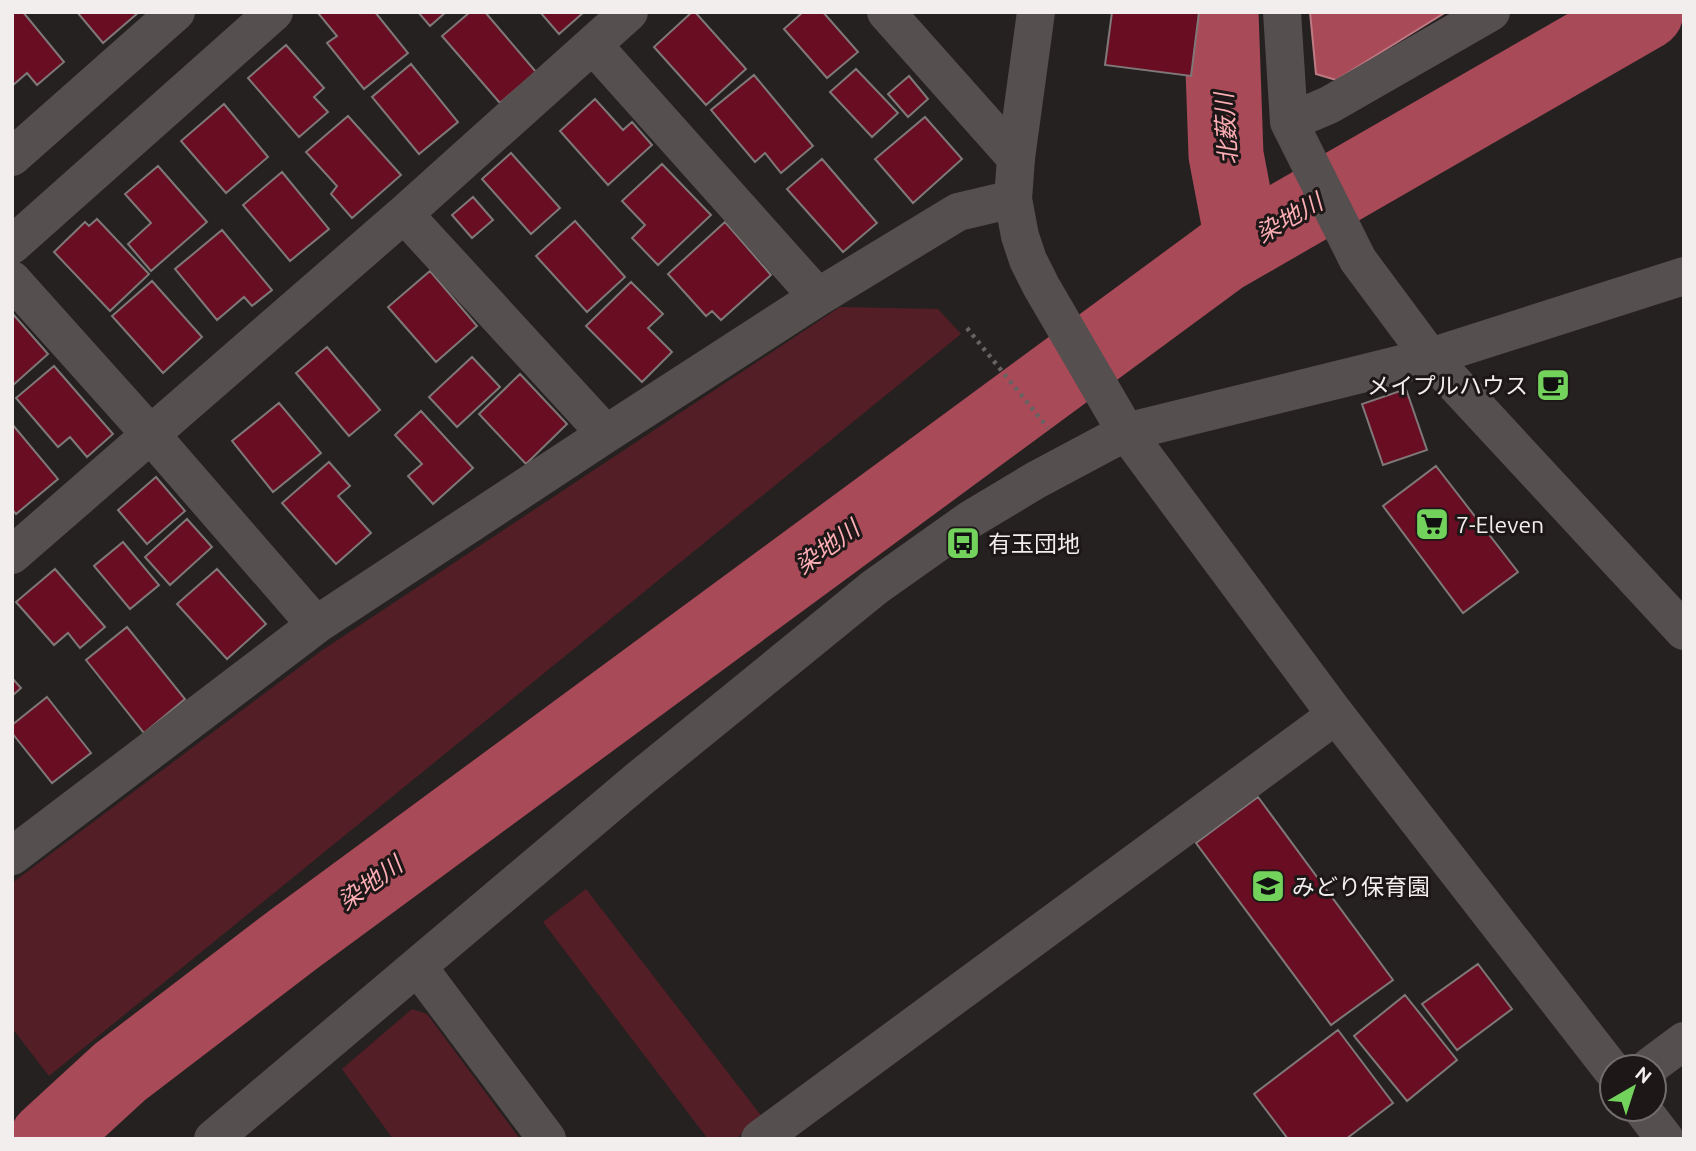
<svg xmlns="http://www.w3.org/2000/svg" width="1696" height="1151" font-family="Ubuntu,'Noto Sans JP',sans-serif">
	<style>
		.green { fill: #531e25 }
		.water { fill: #a84a57; stroke: #be7b84; stroke-width: 2 }
		.lines { fill: none; stroke-linecap: round; stroke-linejoin: round }
		.river { stroke: #a84a57; stroke-width: 75 }
		.building { fill: #690d23; stroke: #7f7878; stroke-width: 2 }
		.path { stroke: #686363; stroke-width: 4.5; stroke-dasharray: 3.5 5; stroke-linecap: butt }
		.minor { stroke: #554f4f; stroke-width: 38 }
		.tertiary { stroke: #554f4f; stroke-width: 38 }
		.labels { text-anchor: middle; dominant-baseline: central; stroke-width: 6; stroke-linejoin: round; paint-order: stroke }
		.poi-label { font-size: 23px; fill: #f2eeee; stroke: #1d1718; text-anchor: start }
		.water-label { font-size: 24px; font-style: italic; fill: #fdaeb4; stroke: #1d1718 }
	</style>
	<rect width="100%" height="100%" fill="#262121"/>
	<!-- green -->
	<path class="green" d="M840 307 938 309 961 334 49 1076 12 1028V883L321 651Z
		M586 889 763 1118 735 1139H708L543 922Z
		M412 1009 427 1014 520 1139H393L342 1069Z"/>
	<!-- water -->
	<path class="water" d="M1310 12H1446L1336 80 1316 74Z"/>
	<g class="lines">
		<!-- river -->
		<path class="river" d="M1221 12 1226 155 1243 244
			M47 1139 120 1072 294 939 1222 256 1646 12"/>
	</g>
	<!-- building -->
	<path class="building" d="M12 12H23L64 62 37 85 27 73 12 86Z
		M77 12H139L103 43Z
		M375 12 408 53 364 89 327 43 337 36 318 13Z
		M418 12H446L430 26Z
		M470 12H485L536 72 500 103 442 36Z
		M540 12H584L559 34Z
		M692 12H695L746 69 706 105 654 47Z
		M803 12H823L858 52 827 78 784 29Z
		M1112 12H1199L1191 76 1105 65Z
		M286 45 324 88 314 97 328 112 299 137 248 78Z
		M411 64 458 122 419 154 372 97Z
		M856 69 898 113 872 137 830 92Z
		M754 75 813 146 781 173 765 153 755 162 711 110Z
		M909 76 928 99 908 117 888 94Z
		M595 99 623 130 632 122 652 145 608 185 560 131Z
		M224 104 268 157 226 193 181 141Z
		M348 116 401 175 352 218 331 194 337 186 306 152Z
		M925 117 962 159 913 203 875 159Z
		M511 153 560 208 531 234 482 179Z
		M822 159 877 223 843 252 787 189Z
		M662 164 711 215 658 265 632 238 645 225 622 201Z
		M158 166 207 222 151 271 128 244 151 223 125 194Z
		M282 172 329 229 290 261 243 205Z
		M473 197 493 220 472 238 452 215Z
		M97 219 149 274 110 311 54 252 85 222 89 226Z
		M575 221 625 277 587 312 536 256Z
		M725 222 771 275 721 320 712 311 706 316 668 274Z
		M222 230 272 290 252 306 244 297 217 320 175 269Z
		M430 271 477 326 436 362 388 307Z
		M152 281 202 337 163 373 112 316Z
		M631 282 663 314 648 328 672 352 642 382 586 326Z
		M12 313 48 354 12 386Z
		M327 347 380 410 349 436 296 373Z
		M472 357 500 387 457 427 429 397Z
		M54 366 113 434 87 457 70 437 58 447 16 398Z
		M520 374 567 424 526 464 479 414Z
		M1406 389 1427 450 1383 465 1362 404Z
		M279 403 321 453 273 492 232 441Z
		M421 411 473 468 433 504 408 476 422 464 395 435Z
		M12 424 58 479 16 514 12 509Z
		M329 462 350 486 338 496 371 533 336 564 282 503Z
		M1436 466 1518 572 1463 613 1383 506Z
		M156 477 185 511 147 544 118 510Z
		M187 519 212 547 170 585 145 557Z
		M123 542 159 585 130 609 94 566Z
		M55 569 105 627 80 648 68 633 54 645 16 602Z
		M217 569 266 624 227 659 177 604Z
		M127 627 185 699 144 733 86 660Z
		M12 678 21 688 12 696Z
		M47 697 91 753 52 783 12 733V725Z
		M1258 797 1393 980 1331 1025 1196 843Z
		M1478 964 1512 1009 1457 1050 1422 1004Z
		M1405 995 1457 1060 1407 1101 1354 1036Z
		M1338 1030 1393 1103 1346 1139H1288L1254 1094Z"/>
	<g class="lines">
		<!-- path -->
		<path class="path" d="M967 328 1048 428"/>
		<!-- minor -->
		<path class="minor" d="M886 12 1016 158
			M1282 12 1289 122 1358 260 1430 357 1684 631
			M593 45 818 297
			M1289 122 1329 105 1491 12
			M12 157 176 12
			M404 214 606 434
			M12 245 274 12
			M12 280 151 435 316 625
			M12 555 404 214 629 12
			M12 856 316 625 606 434 818 297 958 212 1013 199
			M418 967 547 1139
			M1649 1067 1684 1041
			M760 1139 1336 715"/>
		<!-- tertiary -->
		<path class="tertiary" d="M1036 12 1016 158 1013 199 1020 236 1028 260 1041 286 1126 432 1336 715 1612 1070
			M1642 1109 1665 1139
			M213 1139 638 780 875 587 971 519 1036 480 1126 432 1430 357 1684 276"/>
	</g>
	<!-- icons -->
	<defs>
		<g id="cafe-square" transform="scale(1.75)"><rect x="-9" y="-9" width="18" height="18" rx="4" fill="#73d25c" stroke="#1d1718"/><path d="M-5.5-4.5H6V0H3Q3 3.5 0 3.5H-2.5Q-5.5 3.5-5.5 0ZM3-3.2v2h1.7v-2ZM-6 4.5H4V6H-6Z" fill="#111"/></g>
		<g id="supermarket-square" transform="scale(1.75)"><rect x="-9" y="-9" width="18" height="18" rx="4" fill="#73d25c" stroke="#1d1718"/><path d="M-6-5.5h2.5l.6 2H6L4.5 2H-2.5L-4.4-4H-6ZM-1.5 3.2a1.3 1.3 0 1 0 .1 0ZM3 3.2a1.3 1.3 0 1 0 .1 0Z" fill="#111"/></g>
		<g id="bus-square" transform="scale(1.75)"><rect x="-9" y="-9" width="18" height="18" rx="4" fill="#73d25c" stroke="#1d1718"/><path d="M-5-6H5V4H4V6H2V4H-2V6H-4V4H-5ZM-3.5-4V0h7V-4ZM-3.5 1.2v1.5H-2V1.2ZM2 1.2v1.5H3.5V1.2Z" fill="#111"/></g>
		<g id="school-square" transform="scale(1.75)"><rect x="-9" y="-9" width="18" height="18" rx="4" fill="#73d25c" stroke="#1d1718"/><path d="M0-5L7-2L0 1L-7-2ZM-4 1L0 2.5L4 1V4Q0 6-4 4Z" fill="#111"/></g>
	</defs>
	<g fill-rule="evenodd">
		<use href="#cafe-square" x="1553" y="385"/>
		<use href="#supermarket-square" x="1432" y="524"/>
		<use href="#bus-square" x="963" y="543"/>
		<use href="#school-square" x="1268" y="886"/>
	</g>
	<g class="labels">
		<!-- poi labels -->
		<g class="poi-label">
			<text x="1528" y="385" text-anchor="end">メイプルハウス</text>
			<text x="1456" y="524">7-Eleven</text>
			<text x="988" y="543">有玉団地</text>
			<text x="1292" y="886">みどり保育園</text>
		</g>
		<!-- water labels -->
		<g class="water-label">
			<text transform="translate(1226 129) rotate(-94)">北薮川</text>
			<text transform="translate(1289 218) rotate(-30)">染地川</text>
			<text transform="translate(827 547) rotate(-36)">染地川</text>
			<text transform="translate(370 883) rotate(-36)">染地川</text>
		</g>
	</g>
	<!-- border -->
	<rect width="1696" height="1151" fill="none" stroke="#f2eeee" stroke-width="28"/>
	<!-- north arrow -->
	<g transform="translate(1633 1088) rotate(39)"><circle r="33" fill="#1d1718" stroke="#726d6e" stroke-width="2"/>
	<path d="M0-5L12 26L0 18L-12 26Z" fill="#73d25c"/>
	<text y="-10" font-size="19" font-weight="bold" text-anchor="middle" fill="#f2eeee">N</text>
	</g>
</svg>
